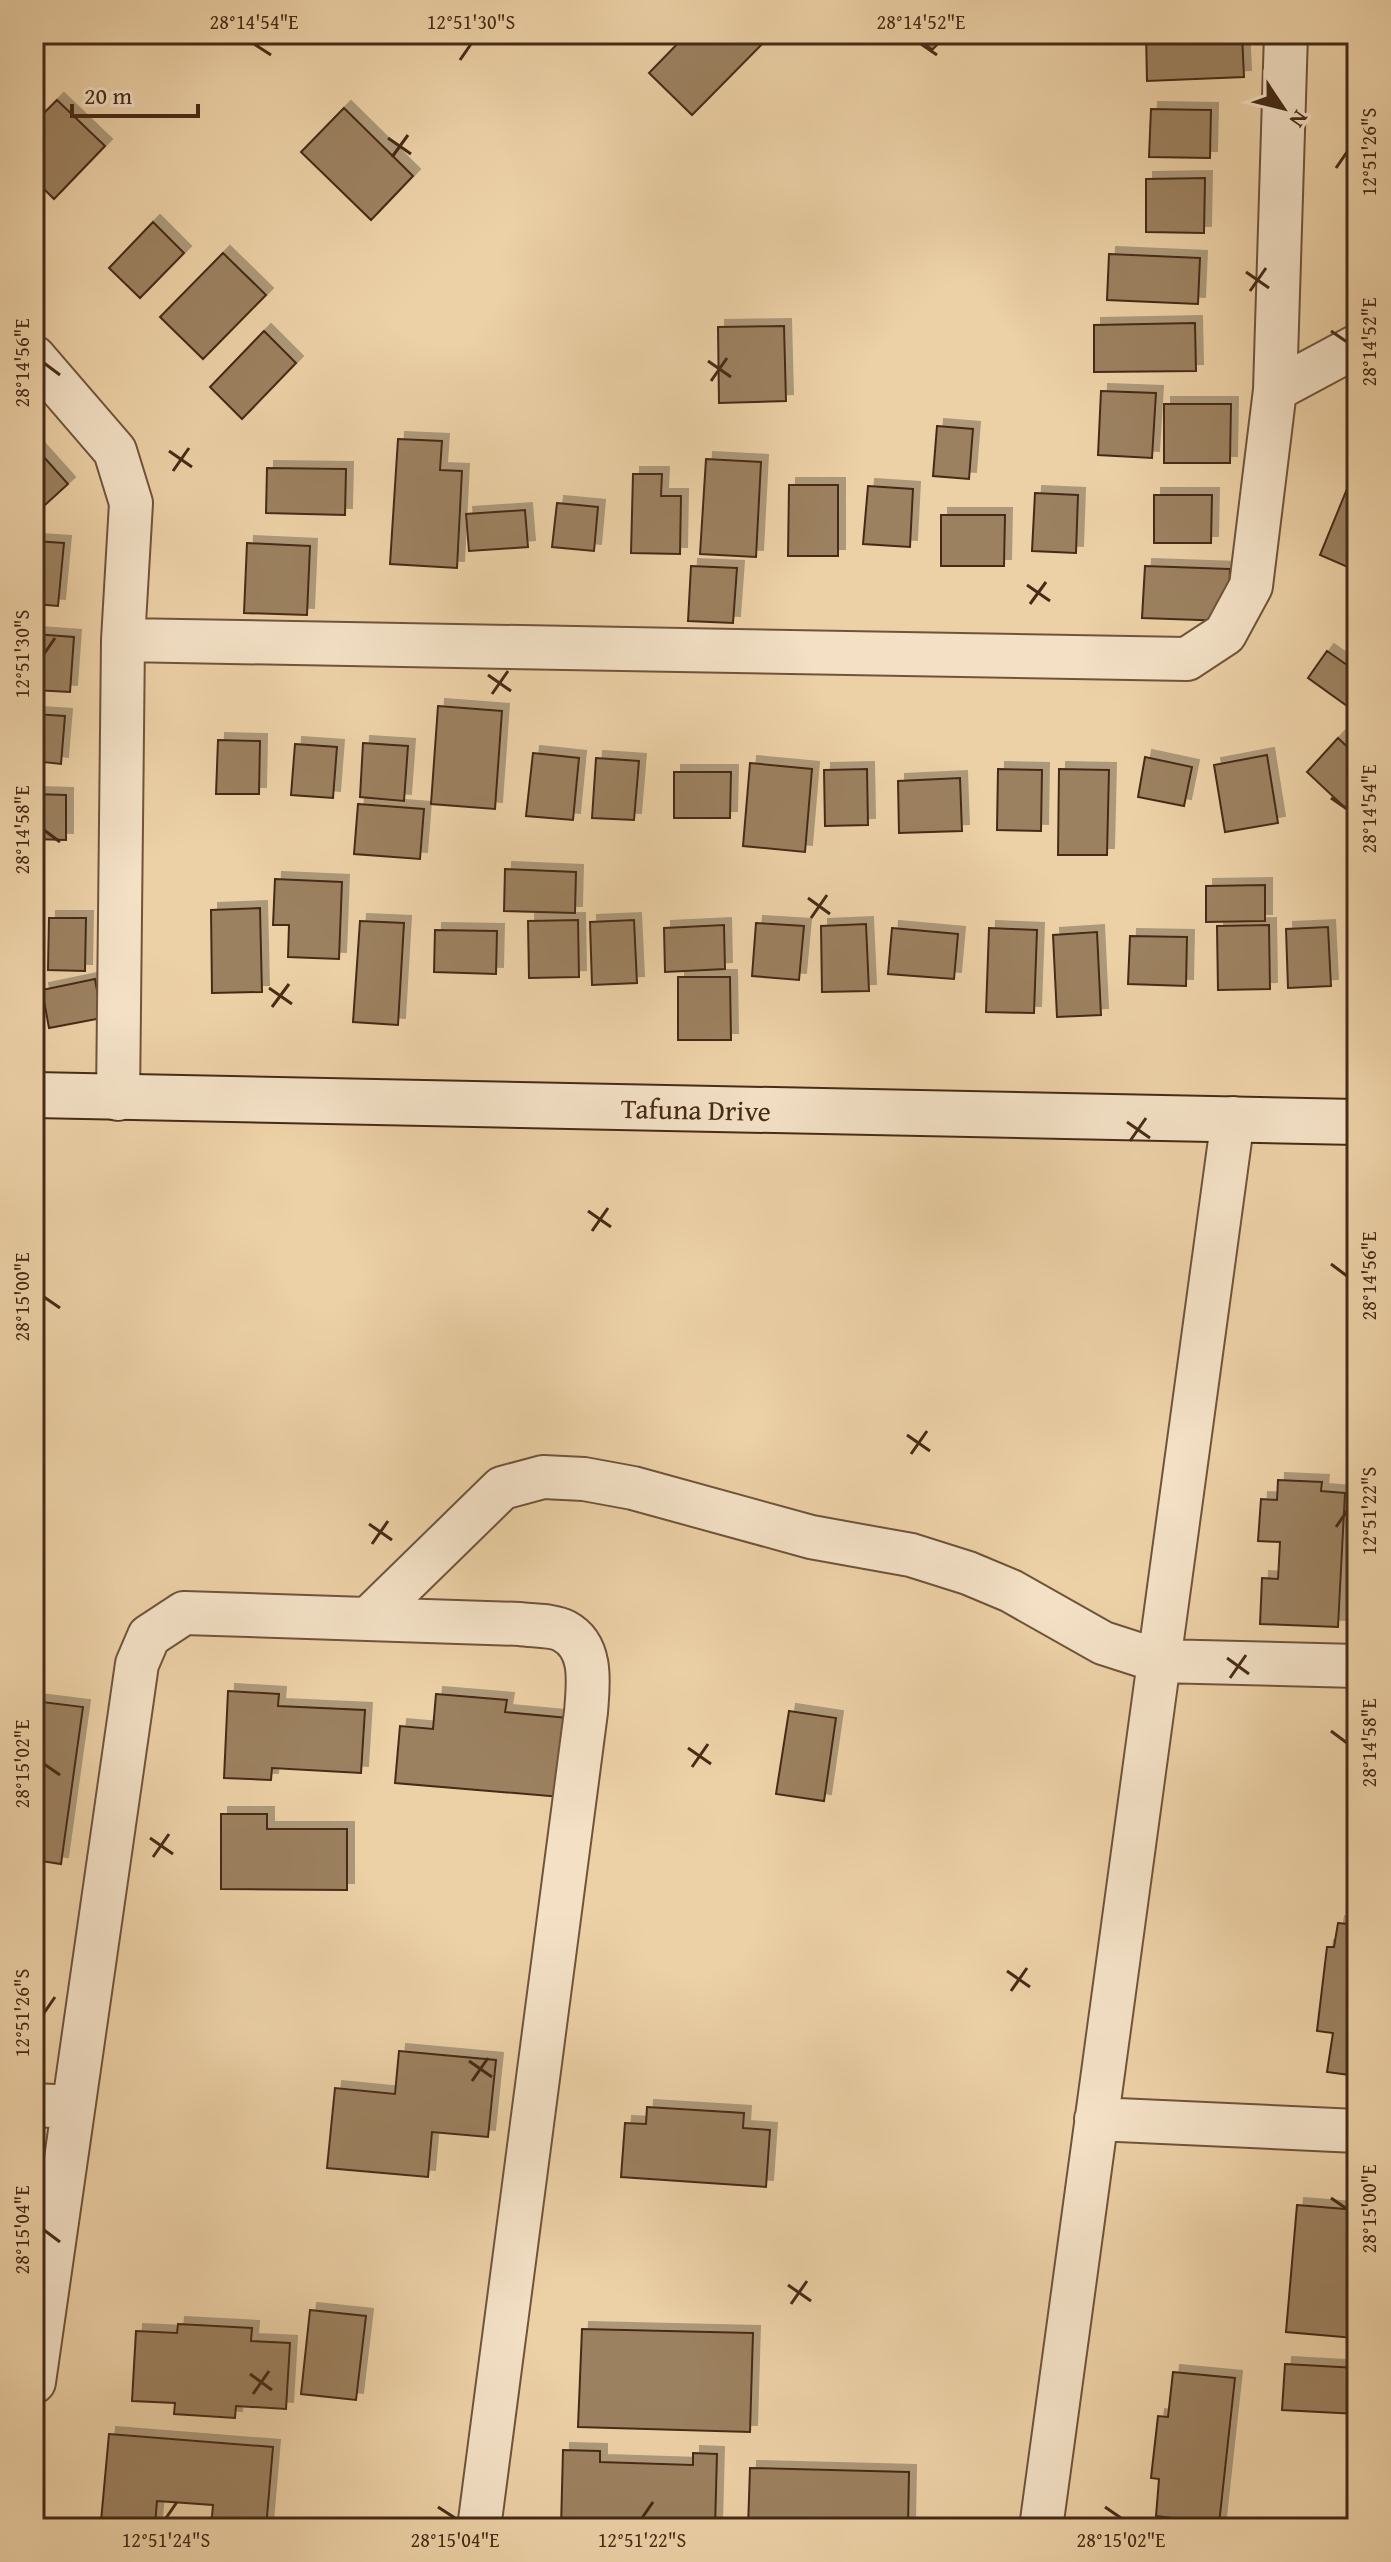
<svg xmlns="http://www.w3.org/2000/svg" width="1391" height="2562" font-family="'Gentium Book Plus',serif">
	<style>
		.building { fill: #9c8161; stroke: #462b16; stroke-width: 2; filter: url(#shadow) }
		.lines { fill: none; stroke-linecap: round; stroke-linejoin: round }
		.minor-casing { stroke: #70543a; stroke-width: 46 }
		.secondary-casing { stroke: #462b16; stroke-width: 48 }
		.minor { stroke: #f3e0c5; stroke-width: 42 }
		.secondary { stroke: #f3e0c5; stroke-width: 44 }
		.ticks { fill: none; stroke: #462b16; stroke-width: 3 }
		.labels { text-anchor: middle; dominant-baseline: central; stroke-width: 7; stroke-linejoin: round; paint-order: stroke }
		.street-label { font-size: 28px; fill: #462b16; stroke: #f3e0c5 }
		.neatline { fill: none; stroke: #462b16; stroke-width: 3 }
		.ticks-label { font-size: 20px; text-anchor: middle; fill: #462b16 }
	</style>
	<defs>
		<filter id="shadow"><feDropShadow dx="7" dy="-7" stdDeviation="0" flood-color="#0004"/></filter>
	</defs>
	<rect width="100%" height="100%" fill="#ecd0a6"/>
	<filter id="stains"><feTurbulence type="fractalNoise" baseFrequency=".0025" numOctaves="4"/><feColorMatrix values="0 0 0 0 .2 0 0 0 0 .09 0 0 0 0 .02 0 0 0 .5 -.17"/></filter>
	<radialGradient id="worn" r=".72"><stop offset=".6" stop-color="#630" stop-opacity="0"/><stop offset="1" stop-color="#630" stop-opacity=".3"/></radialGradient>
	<!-- building -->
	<path class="building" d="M91 34H107L99 42Z
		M687 34H772L692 115 649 73Z
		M916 34H948L932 50Z
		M1146 34H1242L1244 77 1147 81Z
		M57 100 105 146 54 199 34 179V123Z
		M344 108 413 176 371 220 301 152Z
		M1151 109 1211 110 1210 158 1149 157Z
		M1205 178 1204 233 1146 232V179Z
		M153 222 184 253 140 298 109 268Z
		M223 253 266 295 203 359 160 317Z
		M1109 254 1200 258 1198 304 1107 300Z
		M1195 323 1196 371 1094 372V325Z
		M784 326 786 401 719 403 718 327Z
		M264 331 296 363 242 419 210 387Z
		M1101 391 1156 393 1152 458 1098 455Z
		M1164 404H1231L1230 463H1164Z
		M937 426 973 429 969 479 933 476Z
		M398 439 442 441 440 470 462 471 457 568 390 564Z
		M34 446 68 484 34 515Z
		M706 459 761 462 756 557 700 554Z
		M267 468 346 469 345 515 266 513Z
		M633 474H662L661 496H681L680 554 631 553Z
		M1349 484 1357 487V571L1320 555Z
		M789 485H838V556H788Z
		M868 486 913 489 910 547 863 544Z
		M1035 493 1078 495 1076 553 1032 551Z
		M1154 495H1212L1211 543H1154Z
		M557 503 598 507 594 551 552 547Z
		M525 510 528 547 469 551 466 514Z
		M941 515H1005L1004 566H941Z
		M34 541 64 543 58 606 34 604Z
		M247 543 310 546 307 615 244 613Z
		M691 566 737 568 733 623 688 621Z
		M1145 566 1230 569 1228 621 1142 618Z
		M34 634 74 637 70 692 34 690Z
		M1327 651 1357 672V698L1350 708 1308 678Z
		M438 706 502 711 495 809 431 804Z
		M34 714 65 716 61 764 34 761Z
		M1338 738 1357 756V819L1307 772Z
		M218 740 260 741 259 794H216Z
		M363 743 408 746 404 801 360 797Z
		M295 744 337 747 333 798 291 795Z
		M533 753 579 758 573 820 526 816Z
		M1267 755 1278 823 1225 832 1214 765Z
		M1145 757 1192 767 1184 806 1138 797Z
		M596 758 639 761 634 820 592 818Z
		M750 763 812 769 805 852 743 846Z
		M867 769 868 825 825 826 824 770Z
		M998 769 1042 770 1041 831 997 830Z
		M1059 769 1109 770 1107 855H1058Z
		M674 772H731L730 818H674Z
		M960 778 962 831 899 833 898 781Z
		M34 794 66 795V840L34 839Z
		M358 804 424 809 420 859 354 854Z
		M505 869 576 872 575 913 504 911Z
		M275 879 342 882 339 959 288 957 289 925H273Z
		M1265 885V921L1206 922V886Z
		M260 908 262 992 212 993 211 910Z
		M49 918H86L85 971 48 970Z
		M578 920 579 977 529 978 528 921Z
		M634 920 637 983 592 985 590 922Z
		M360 921 404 923 398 1025 353 1022Z
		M756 923 804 926 799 980 752 976Z
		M866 924 869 991 822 992 821 926Z
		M724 925 725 969 665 972 664 928Z
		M1269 925 1270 989 1218 990 1217 926Z
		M1328 927 1331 986 1288 988 1286 929Z
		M892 928 958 934 954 979 888 974Z
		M989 928 1037 930 1034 1013 986 1012Z
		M435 930 497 931 496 974 434 972Z
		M1097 932 1101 1015 1057 1017 1053 935Z
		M1130 936 1187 937 1186 986 1128 984Z
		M678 977H730L731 1040H678Z
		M95 979 102 1018 49 1028 42 990Z
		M1278 1480 1322 1482 1321 1491 1345 1493 1338 1627 1260 1624 1262 1578 1278 1579 1280 1542 1258 1541 1261 1499 1277 1500Z
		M228 1691 279 1694 278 1706 365 1710 361 1773 272 1768 271 1780 224 1778Z
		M436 1694 507 1700 505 1712 568 1718 561 1797 395 1783 400 1726 433 1729Z
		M34 1701 83 1707 61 1864 34 1860Z
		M789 1711 836 1718 824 1801 776 1794Z
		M221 1814H267V1829H347V1890L221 1889Z
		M1338 1923 1357 1925V2076L1327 2072 1333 2033 1317 2031 1327 1947H1334Z
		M399 2051 496 2060 488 2137 432 2132 428 2177 327 2168 335 2088 395 2094Z
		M647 2107 744 2113 743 2128 770 2130 766 2187 621 2177 625 2123 646 2124Z
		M1297 2205 1357 2210 1354 2338 1286 2332Z
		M310 2310 366 2316 356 2400 301 2394Z
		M178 2324 252 2328 251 2341 290 2343 286 2409 236 2406 235 2418 174 2414 175 2403 132 2401 136 2331 177 2333Z
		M582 2329 753 2333 750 2432 578 2427Z
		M1285 2364 1357 2368V2414L1282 2410Z
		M1173 2372 1235 2378 1219 2524 1156 2516 1159 2479 1151 2478 1158 2416 1168 2417Z
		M109 2434 273 2447 266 2528H211L213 2505 157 2501 155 2525 101 2521Z
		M563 2450 600 2451V2462L693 2465V2453L717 2454 715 2528H561Z
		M750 2468 909 2472 908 2528H748Z"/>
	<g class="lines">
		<!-- minor casing -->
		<g class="minor-casing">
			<path id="minor" d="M34 357 115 451 131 503 123 640 118 1099
				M1275 390 1357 346
				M123 640 1187 659 1225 634 1251 586 1275 390 1286 34
				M368 1619 502 1488 543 1477 584 1479 633 1488 811 1537 911 1555 968 1573 1011 1591 1103 1643 1159 1661 1357 1666
				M34 2105 73 2107
				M1096 2119 1357 2131
				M34 2382 137 1664 149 1636 184 1613 520 1624C533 1626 553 1625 564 1631 594 1647 588 1685 586 1712L479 2528
				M1041 2528 1233 1118"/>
		</g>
		<!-- secondary casing -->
		<g class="secondary-casing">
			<g id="secondary">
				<path id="s1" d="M34 1095 1357 1122"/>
			</g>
		</g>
		<!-- minor -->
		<use href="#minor" class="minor"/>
		<!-- secondary -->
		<use href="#secondary" class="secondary"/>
	</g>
	<!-- ticks -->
	<path class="ticks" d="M254 44 271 55M921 44 937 55M460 60 471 44M388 138 411 154M392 157 408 135M1336 168 1347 152M1246 272 1269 288M1250 291 1266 268M1331 331 1347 342M708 361 731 377M44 363 60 375M711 381 727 358M169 451 192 467M173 471 189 448M1027 585 1050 601M1030 604 1046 582M44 654 55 638M488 675 511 691M492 694 508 671M1331 798 1347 809M44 830 60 842M808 898 830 914M811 918 827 895M269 988 292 1004M272 1007 289 984M1127 1122 1150 1138M1130 1141 1146 1118M588 1211 611 1227M592 1231 608 1208M1331 1264 1347 1276M44 1297 60 1308M907 1435 930 1451M911 1454 927 1431M369 1524 392 1540M1336 1527 1347 1511M372 1544 388 1521M1227 1658 1249 1674M1230 1678 1246 1655M1331 1731 1347 1743M688 1748 711 1764M44 1764 60 1775M692 1767 708 1744M150 1838 173 1854M153 1857 169 1834M1007 1971 1030 1987M1011 1991 1027 1968M44 2013 55 1997M469 2061 492 2077M472 2081 488 2058M1331 2198 1347 2209M44 2230 60 2242M788 2285 811 2301M791 2304 807 2281M250 2374 272 2390M253 2394 269 2371M438 2507 455 2518M1105 2507 1121 2518M166 2518 177 2502M642 2518 653 2502"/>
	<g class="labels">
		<!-- street labels -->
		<g class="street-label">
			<text stroke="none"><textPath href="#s1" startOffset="662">Tafuna Drive</textPath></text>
		</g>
	</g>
	<!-- margin -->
	<rect width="1391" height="2562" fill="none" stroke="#ecd0a6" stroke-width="88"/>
	<!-- north arrow -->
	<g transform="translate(1283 108) rotate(125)" stroke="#f3e0c5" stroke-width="6" paint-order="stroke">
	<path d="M0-6L14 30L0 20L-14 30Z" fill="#462b16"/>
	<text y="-12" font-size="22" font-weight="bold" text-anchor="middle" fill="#462b16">N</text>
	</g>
	<!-- scale -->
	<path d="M72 104v12h126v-12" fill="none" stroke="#462b16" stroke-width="4"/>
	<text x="84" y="104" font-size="24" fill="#462b16" stroke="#f3e0c5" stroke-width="6" paint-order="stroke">20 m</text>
	<rect x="44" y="44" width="1303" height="2474" class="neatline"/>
	<g class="ticks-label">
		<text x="254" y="29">28°14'54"E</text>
		<text x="471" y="29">12°51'30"S</text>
		<text x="921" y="29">28°14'52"E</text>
		<text transform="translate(1369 152) rotate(-90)" y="7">12°51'26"S</text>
		<text transform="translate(1369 342) rotate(-90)" y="7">28°14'52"E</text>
		<text transform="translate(22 363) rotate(-90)" y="7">28°14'56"E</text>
		<text transform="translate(22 654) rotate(-90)" y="7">12°51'30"S</text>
		<text transform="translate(1369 809) rotate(-90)" y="7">28°14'54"E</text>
		<text transform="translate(22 830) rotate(-90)" y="7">28°14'58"E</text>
		<text transform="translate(1369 1276) rotate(-90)" y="7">28°14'56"E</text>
		<text transform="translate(22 1297) rotate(-90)" y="7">28°15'00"E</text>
		<text transform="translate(1369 1511) rotate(-90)" y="7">12°51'22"S</text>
		<text transform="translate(1369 1743) rotate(-90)" y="7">28°14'58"E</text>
		<text transform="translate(22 1764) rotate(-90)" y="7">28°15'02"E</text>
		<text transform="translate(22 2013) rotate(-90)" y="7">12°51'26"S</text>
		<text transform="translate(1369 2209) rotate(-90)" y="7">28°15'00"E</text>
		<text transform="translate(22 2230) rotate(-90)" y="7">28°15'04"E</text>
		<text x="166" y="2547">12°51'24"S</text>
		<text x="455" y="2547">28°15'04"E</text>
		<text x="642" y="2547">12°51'22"S</text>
		<text x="1121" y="2547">28°15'02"E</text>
	</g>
	<rect width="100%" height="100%" filter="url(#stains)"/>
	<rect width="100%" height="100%" fill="url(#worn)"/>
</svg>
